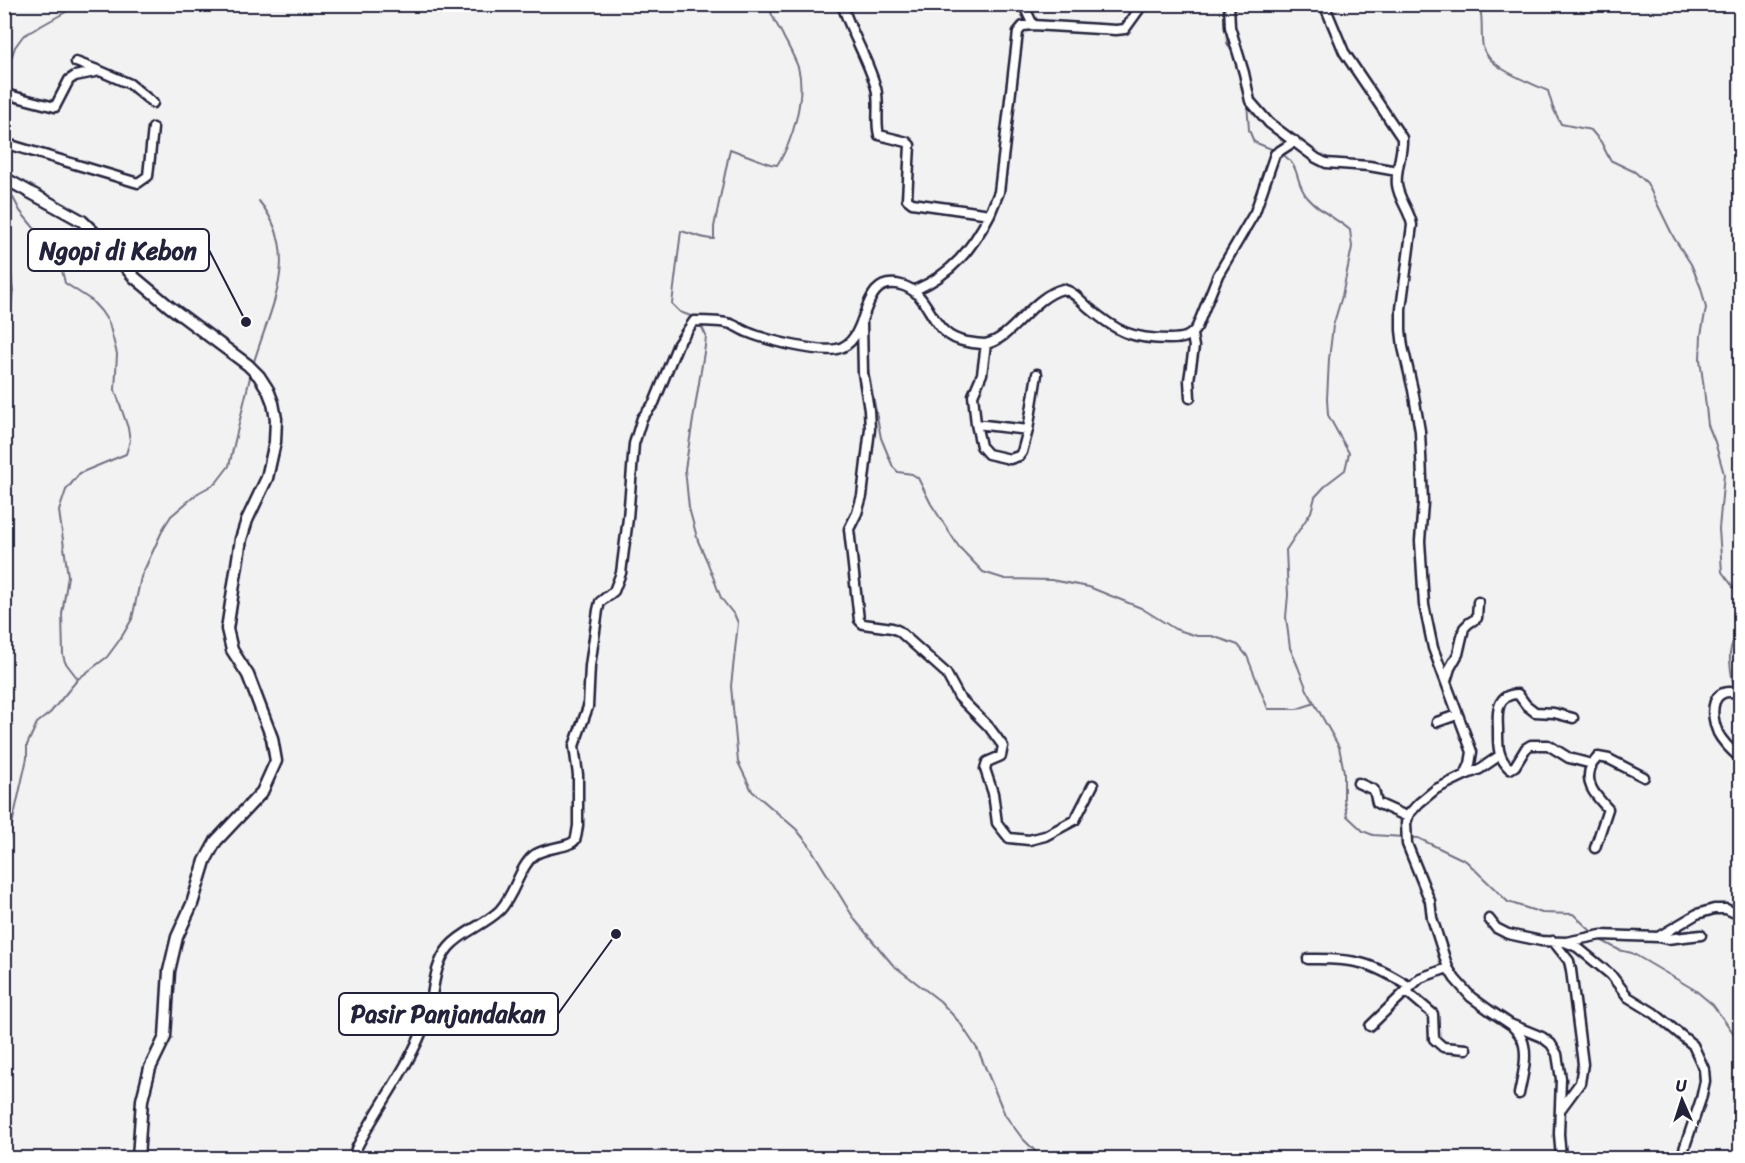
<svg xmlns="http://www.w3.org/2000/svg" width="1745" height="1163" font-family="Sriracha,sans-serif">
	<style>
		.lines { fill: none; stroke-linecap: round; stroke-linejoin: round }
		.stream { stroke: #727282; stroke-width: 2 }
		.minor-casing { stroke: #22223b; stroke-width: 13 }
		.tertiary-casing { stroke: #22223b; stroke-width: 15 }
		.minor { stroke: #fff; stroke-width: 8 }
		.tertiary { stroke: #fff; stroke-width: 10 }
		.leader { fill: none; stroke: #22223b; stroke-width: 2 }
		.callout-dot { fill: #22223b; stroke: #fff; stroke-width: 2 }
		.callout { fill: #fff; stroke: #22223b; stroke-width: 2 }
		.callout-label { font-size: 24px; text-anchor: middle; font-weight: bold; fill: #22223b }
	</style>
	<rect width="100%" height="100%" fill="#f2f2f3"/>
	<filter id="ink" filterUnits="userSpaceOnUse"><feTurbulence type="fractalNoise" baseFrequency=".0167" numOctaves="2"/><feDisplacementMap in="SourceGraphic" scale="12" xChannelSelector="R" yChannelSelector="G"/><feConvolveMatrix kernelMatrix="1 2 1 2 8 2 1 2 1" color-interpolation-filters="sRGB"/></filter>
	<g filter="url(#ink)">
		<g class="lines">
			<!-- stream -->
			<path class="stream" d="M1479 4C1484 19 1480 33 1483 47 1488 68 1529 82 1548 91L1553 108 1561 124 1591 130 1601 142 1610 160 1635 172 1647 183 1674 238 1691 264 1701 288 1706 308 1701 335 1700 359 1704 389 1708 425 1715 442 1724 474 1719 529 1722 572 1740 596
				M1226 16 1227 43 1236 59
				M4 79 15 47 23 36 80 4
				M1247 102 1249 130 1254 142 1274 150
				M4 109 5 139
				M1282 154C1302 167 1294 183 1308 198 1319 211 1337 219 1350 230L1352 247 1342 296 1333 326 1329 359 1327 399 1328 415 1349 453 1345 470 1328 483 1315 497 1311 512 1286 550 1288 595 1286 617 1290 648 1298 667 1307 690 1339 747 1344 772V799L1347 816 1363 831 1373 835 1418 838 1466 861 1508 902 1542 913 1573 914 1593 933
				M6 184 20 211 34 228 55 248 60 262 65 283 91 300 101 311 109 323 117 354 115 390 128 428 130 441 126 454 80 473 66 490 59 511 68 576 62 614 63 655 65 662 78 679
				M696 318 680 312 672 304 681 231C690 233 706 240 714 239V227L730 149 770 164 777 165C793 142 806 95 798 67 794 57 789 47 784 38 779 26 770 17 769 4
				M701 325 706 336 705 346 685 469 689 508 698 541 707 561 721 598 735 616 738 623 731 686 738 762 752 791 796 829 809 845 855 920 893 965 940 1001 960 1023 978 1050 1005 1115 1022 1138 1042 1158
				M867 364 881 438 893 467 898 472 912 474 918 478 931 504 959 547 983 572 1005 579 1051 580 1089 587 1141 608 1175 629 1197 636H1212L1238 645 1247 656 1268 709H1297L1315 703
				M253 365C270 307 303 255 259 201
				M1734 691C1732 669 1723 650 1740 632
				M1735 697C1736 711 1732 718 1736 733L1740 735
				M4 860 27 758V745L37 723 50 713 78 679 107 657 121 638 132 619 141 577 164 527 171 516 198 493 216 483 229 466 251 373
				M1599 939 1619 950 1632 953 1695 990 1713 1005 1740 1042"/>
			<!-- minor casing -->
			<g class="minor-casing">
				<path id="minor" d="M842 4C851 33 868 59 876 88 880 103 875 120 879 135L907 142 910 145 907 199 912 203 990 214C972 249 952 274 915 290
					M1023 4 1033 25
					M1229 4 1230 27 1244 73 1250 101 1269 123 1316 158 1326 163 1369 166 1397 171
					M1324 4 1344 52 1402 138C1403 155 1395 169 1397 185 1399 200 1410 211 1412 225L1401 309V330L1403 347 1413 390 1420 431 1423 503 1420 541 1424 605 1433 648 1472 752 1470 764 1465 775 1436 789 1419 803 1409 814 1406 823 1407 844 1430 901 1432 918 1448 968 1455 979 1471 997 1489 1010 1510 1024 1542 1037 1551 1044 1557 1054 1561 1079 1559 1134 1561 1158
					M76 62 100 71 130 84 153 103
					M5 94 55 107 69 80 75 76 100 71
					M4 143 138 183 148 176 153 128
					M990 214 999 192 1018 32 1023 26 1033 25 1116 30 1125 29 1143 4
					M4 257 7 291 4 320
					M862 323 863 373 869 410 870 429 862 496 857 513 849 529 859 620 863 624 892 628 899 631 946 673 959 697 989 727 1003 746 1001 756 987 762 985 769 993 793 997 823 1009 838 1029 840 1045 836 1075 820 1093 785
					M986 344 982 374 973 395 976 424 981 446 988 454 1010 459 1019 456 1022 452 1028 430 1037 374
					M1190 398 1189 380 1194 347 1192 335
					M976 424 1028 430
					M1446 681 1450 668 1458 654 1464 628 1469 623 1477 618 1478 602
					M1740 694C1711 684 1709 713 1718 733 1723 743 1732 751 1740 758
					M1573 718 1554 713 1535 712 1526 705 1518 694C1496 694 1497 713 1498 729 1498 745 1497 757 1510 769L1515 766 1526 748 1531 745H1548L1569 758 1592 764C1583 783 1595 795 1608 809L1595 848
					M1437 722 1457 715
					M1592 764 1598 757 1609 759 1644 777
					M1465 775 1480 769 1499 756
					M1358 783 1374 790 1377 803 1408 817
					M1489 919 1496 928 1508 934 1541 941 1565 942 1577 947 1611 975 1628 997 1654 1013 1693 1045 1704 1069 1705 1081 1701 1099 1681 1158
					M1658 937 1667 939 1701 935
					M1553 941 1569 961 1571 970 1583 1064 1580 1083 1560 1110
					M1566 942 1601 935 1658 937 1697 914 1714 909H1726L1740 915
					M1308 959C1354 958 1371 962 1410 987
					M1448 968 1420 978 1406 991 1433 1014 1434 1039 1443 1047 1466 1049
					M1370 1026 1406 991
					M1513 1027C1516 1030 1520 1035 1522 1039 1529 1055 1522 1078 1519 1094
					M355 1158 356 1149C378 1106 410 1066 426 1021 435 997 431 968 449 947 463 931 485 925 500 910 515 894 519 868 533 856 543 847 570 848 575 840 577 836 577 830 578 826V775L574 746 588 707 590 666 598 610 600 602 614 591 621 573 628 518 634 444 642 418 654 403 678 344 694 321C706 321 720 321 731 324 736 326 742 330 747 332 766 340 818 353 837 349 872 342 857 274 901 285 933 293 928 336 967 342 973 343 980 344 985 344 1012 340 1031 297 1063 289 1074 292 1080 300 1089 308 1117 332 1132 339 1169 339 1182 339 1190 338 1197 327L1218 275 1255 212 1275 154 1295 141"/>
			</g>
			<!-- tertiary casing -->
			<g class="tertiary-casing">
				<path id="tertiary" d="M4 178 82 221 106 244 134 277 170 307 248 365 259 376 268 390 273 403 276 419 275 442 267 478 247 520 241 539 227 629 232 650 248 675 272 738 276 761 262 792 216 841 205 861 192 904 177 937 169 971 165 1037 150 1068 142 1100 138 1158"/>
			</g>
			<!-- minor -->
			<use href="#minor" class="minor"/>
			<!-- tertiary -->
			<use href="#tertiary" class="tertiary"/>
		</g>
	</g>
	<!-- callouts -->
	<path class="leader" d="M246 322L209 250M616 934L558 1014"/>
	<g class="callout-dot">
		<circle cx="246" cy="322" r="6"/>
		<circle cx="616" cy="934" r="6"/>
	</g>
	<g class="callout">
		<rect x="28" y="229" width="181" height="42" rx="6"/>
		<rect x="339" y="993" width="219" height="42" rx="6"/>
	</g>
	<g class="callout-label">
		<text x="118" y="259">Ngopi di Kebon</text>
		<text x="448" y="1022">Pasir Panjandakan</text>
	</g>
	<!-- margin -->
	<rect width="1745" height="1163" fill="none" stroke="#fff" stroke-width="24"/>
	<rect x="12" y="12" width="1721" height="1139" fill="none" stroke="#22223b" stroke-width="2" filter="url(#ink)"/>
	<!-- north arrow -->
	<g transform="translate(1682 1100) rotate(357)" stroke="#ffffff" stroke-width="4.5" paint-order="stroke">
	<path d="M0-4.5L10 22L0 15L-10 22Z" fill="#22223b"/>
	<text y="-9" font-size="16" font-weight="bold" text-anchor="middle" fill="#22223b">U</text>
	</g>
</svg>
